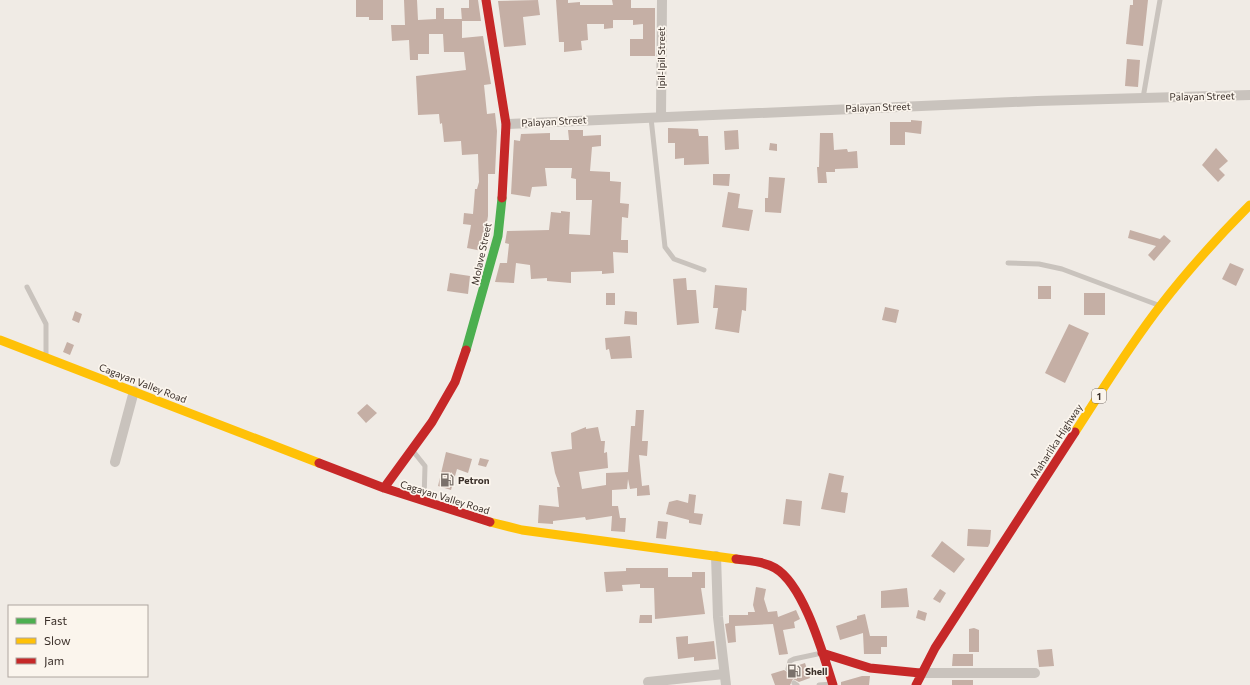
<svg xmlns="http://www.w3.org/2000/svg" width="1250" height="685" font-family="Commissioner,sans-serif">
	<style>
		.building { fill: #c5afa5 }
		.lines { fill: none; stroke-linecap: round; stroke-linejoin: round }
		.lane { stroke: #c9c3bd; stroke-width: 5 }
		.street { stroke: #c9c3bd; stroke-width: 10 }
		.fast { stroke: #4caf50; stroke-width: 9 }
		.slow { stroke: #ffc107; stroke-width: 9 }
		.jam { stroke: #c62828; stroke-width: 9 }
		.labels { text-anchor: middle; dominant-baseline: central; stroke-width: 3.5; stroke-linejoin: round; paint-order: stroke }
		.shield { fill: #fbf5ed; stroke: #756b64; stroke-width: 1 }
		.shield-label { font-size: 9px; font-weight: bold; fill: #3b302a }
		.street-label { font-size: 10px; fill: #3b302a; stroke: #fbf5ed }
		.poi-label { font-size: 10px; font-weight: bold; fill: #3b302a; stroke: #fbf5ed; text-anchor: start }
	</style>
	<rect width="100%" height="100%" fill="#f0ebe5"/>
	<!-- building -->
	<path class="building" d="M356 0H383V20H369V17H356Z
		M404 0H417L418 20 436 19V8H444V19H462V38L483 36 491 84 484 85 487 114 495 113 497 131 495 174H488V216L482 251 467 248 471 225 463 224 464 213 473 214 475 189H477L479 182 478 154 462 155 461 141 444 142 442 123 440 124 439 114 418 115 416 76 466 70 464 52H444L443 34H429V54H418V60H410L409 40 392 41 391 25H405Z
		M469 0H478L481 21H462L461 8H469Z
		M538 0 540 15 523 17 526 45 504 47 498 1Z
		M556 0H568V3L580 2V5H613L612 0H631V8H655V56H630V39H643V24L633 25V20H613V28L604 29V24H587L588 40 581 41 582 50 564 52V42H559Z
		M1133 0H1148L1143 46 1126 44 1130 5H1133Z
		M1127 59 1140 60 1138 87 1125 86Z
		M911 120 922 121 921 134 905 132V145H890V122H911Z
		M668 128 698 129 699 136H708L709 164 684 165V158L675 159V143H668Z
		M568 130H583V136L601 135V146L592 147 590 171 610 172V181L621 182 620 203 629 204 628 218 622 217 621 240H628V253L613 252 614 273 602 274V271L571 272V283L547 281V278L531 279 530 265 516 263 514 283 495 282 500 263H507L509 244 505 243 507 231 549 230 551 212 561 213V211L570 212 569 234 590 235 592 200H576V179L571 178 572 168H545L547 186 532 187 530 197 511 194 514 140 520 141 521 134 550 133V140H569Z
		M738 130 739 149 725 150 724 131Z
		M820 133H833L834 150 847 149 848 152 857 151 858 168 835 169V172H826L827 183H818L817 167H819Z
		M770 143 777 144V151L769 150Z
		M1216 148 1228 161 1219 169 1225 175 1218 182 1202 165Z
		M713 174H730L729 186 713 185Z
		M769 177 785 178 781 213 765 212V198H768Z
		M728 192 740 194 738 208 753 210 749 231 722 227Z
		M1130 230 1160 239 1164 235 1171 241 1154 261 1148 255 1156 246 1128 238Z
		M1230 263 1244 269 1236 286 1222 279Z
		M450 273 470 276 468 294 447 291Z
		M686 278 687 290H696L699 323 677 325 673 279Z
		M715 285 747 288 746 311 742 310 739 333 715 329 718 308H713Z
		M1038 286H1051V299H1038Z
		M606 293H615V305H606Z
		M1084 293H1105V315H1084Z
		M885 307 899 310 896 323 882 320Z
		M75 311 82 314 79 323 72 320Z
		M625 311 637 312V325L624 324Z
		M1069 324 1089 333 1065 383 1045 373Z
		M630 336 632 358 611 359 609 349 606 350 605 338Z
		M67 342 74 345 70 355 63 352Z
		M367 404 377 413 366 423 357 413Z
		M636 410H644L642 441H648L647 456 639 455 642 486 649 485 650 495 637 496V488L630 489 628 479 627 489 612 490V506H618L620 518H626L625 532 611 531 612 516 586 520 585 517 553 521V524L538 523 539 505 559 507 557 487H560L555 473 551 452 572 449 571 433 586 427V429L598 427 601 441H605L604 453 607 452 608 468 579 472 582 489 606 485V473L628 472 631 426H635Z
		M446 452 472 459 468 473 457 469 451 490 438 486Z
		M480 458 489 460 486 467 478 465Z
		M829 473 844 476 841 492 848 493 845 513 821 509Z
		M689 494 696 495 694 513 703 514 701 525 689 523V520L666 514 669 502 677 500 688 503Z
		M786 499 802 501 800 526 783 524Z
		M658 521 668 522 666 539 656 538Z
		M968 529 991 530 990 543 988 547 967 546Z
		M942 541 965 559 954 573 931 556Z
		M626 568H668V577H692V572H705V588H701L705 614 655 619 654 588H640V584L622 585 623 591 606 592 604 572 626 571Z
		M756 587 766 589 764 599 768 612 777 611 778 617 796 610 800 619 794 622 795 628 783 630 788 654 779 655 773 624 735 626 736 642 728 643 725 624 729 623V615H748V612H755L753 605Z
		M907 588 909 607 881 608V591Z
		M940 589 946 593 940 603 933 599Z
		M918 610 927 613 925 621 916 618Z
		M865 614 870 636H887V647H881V654H864L863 633 840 640 836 626 857 619V616Z
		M640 615H652V623H639Z
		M974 628 979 630V652H969V629Z
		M688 636V644L714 641 716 659 694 661V657L678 659 676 637Z
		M1052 649 1054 666 1039 667 1037 650Z
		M953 654H973V666H952Z
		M805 663 810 678 799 682 793 679 790 685H775L771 674 784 670 789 673 793 667Z
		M862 676H870L869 685H841V682Z
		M952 680H973V685H952Z"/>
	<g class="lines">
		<!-- lane -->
		<path class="lane" d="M1143 98 1160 0
			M651 118 665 247 674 259 704 270
			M1008 263 1039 264 1062 269 1158 305
			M27 287 46 324V357
			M413 451 425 466 424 500
			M788 669 790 661 794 659 822 653
			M794 683 797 685
			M819 685 832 684"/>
		<!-- street -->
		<path class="street" d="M661 116 662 0
			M506 124 1037 101 1250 95
			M115 462 134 391
			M716 556 718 617 726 685
			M920 673H1035
			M648 682 724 674"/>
		<!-- fast -->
		<path class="fast" d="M466 350 498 236 502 198"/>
		<!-- slow -->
		<path class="slow" d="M0 340 319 463
			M1075 432C1103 389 1129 346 1161 305 1188 270 1218 237 1250 205
			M490 522 522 530 736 559"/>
		<!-- jam -->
		<path class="jam" d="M486 0 506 124 502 198
			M319 463 384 488 490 522
			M384 488 432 422 455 382 466 350
			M736 559C749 561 763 561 775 568 804 585 823 654 833 685
			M822 653 870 668 920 673
			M916 685 935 648 1075 432"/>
	</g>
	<!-- icons -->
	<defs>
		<g id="fuel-bare" transform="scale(1.08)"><path d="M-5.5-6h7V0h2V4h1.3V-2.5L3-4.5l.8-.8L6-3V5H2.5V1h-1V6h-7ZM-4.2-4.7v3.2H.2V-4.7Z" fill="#7a716b" stroke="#fbf5ed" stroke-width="2.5" paint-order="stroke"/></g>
	</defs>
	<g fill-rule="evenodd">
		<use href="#fuel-bare" x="447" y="480"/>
		<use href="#fuel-bare" x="794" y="671"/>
	</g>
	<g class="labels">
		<!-- shield labels -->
		<rect class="shield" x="1092" y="389" width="14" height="14" rx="3"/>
		<g class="shield-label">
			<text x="1099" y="396">1</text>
		</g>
		<!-- street labels -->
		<g class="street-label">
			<text transform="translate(661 58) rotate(-90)">Ipil-Ipil Street</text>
			<text transform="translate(1202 96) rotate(-1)">Palayan Street</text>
			<text transform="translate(878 107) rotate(-2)">Palayan Street</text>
			<text transform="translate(554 121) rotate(-3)">Palayan Street</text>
			<text transform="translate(481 254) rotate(-78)">Molave Street</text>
			<text transform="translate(143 383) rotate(21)">Cagayan Valley Road</text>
			<text transform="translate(1056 441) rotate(-57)">Maharlika Highway</text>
			<text transform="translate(445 497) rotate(17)">Cagayan Valley Road</text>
		</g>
		<!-- poi labels -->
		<g class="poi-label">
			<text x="458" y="480">Petron</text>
			<text x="805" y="671">Shell</text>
		</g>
	</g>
	<!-- legend -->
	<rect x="8" y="605" width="140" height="72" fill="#fbf5ed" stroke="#aea69f"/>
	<rect x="16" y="618" width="20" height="6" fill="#4caf50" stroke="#aea69f"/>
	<text x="44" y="625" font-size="12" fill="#3b302a">Fast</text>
	<rect x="16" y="638" width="20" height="6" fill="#ffc107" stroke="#aea69f"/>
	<text x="44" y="645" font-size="12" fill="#3b302a">Slow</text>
	<rect x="16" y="658" width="20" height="6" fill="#c62828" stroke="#aea69f"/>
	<text x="44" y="665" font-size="12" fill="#3b302a">Jam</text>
</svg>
